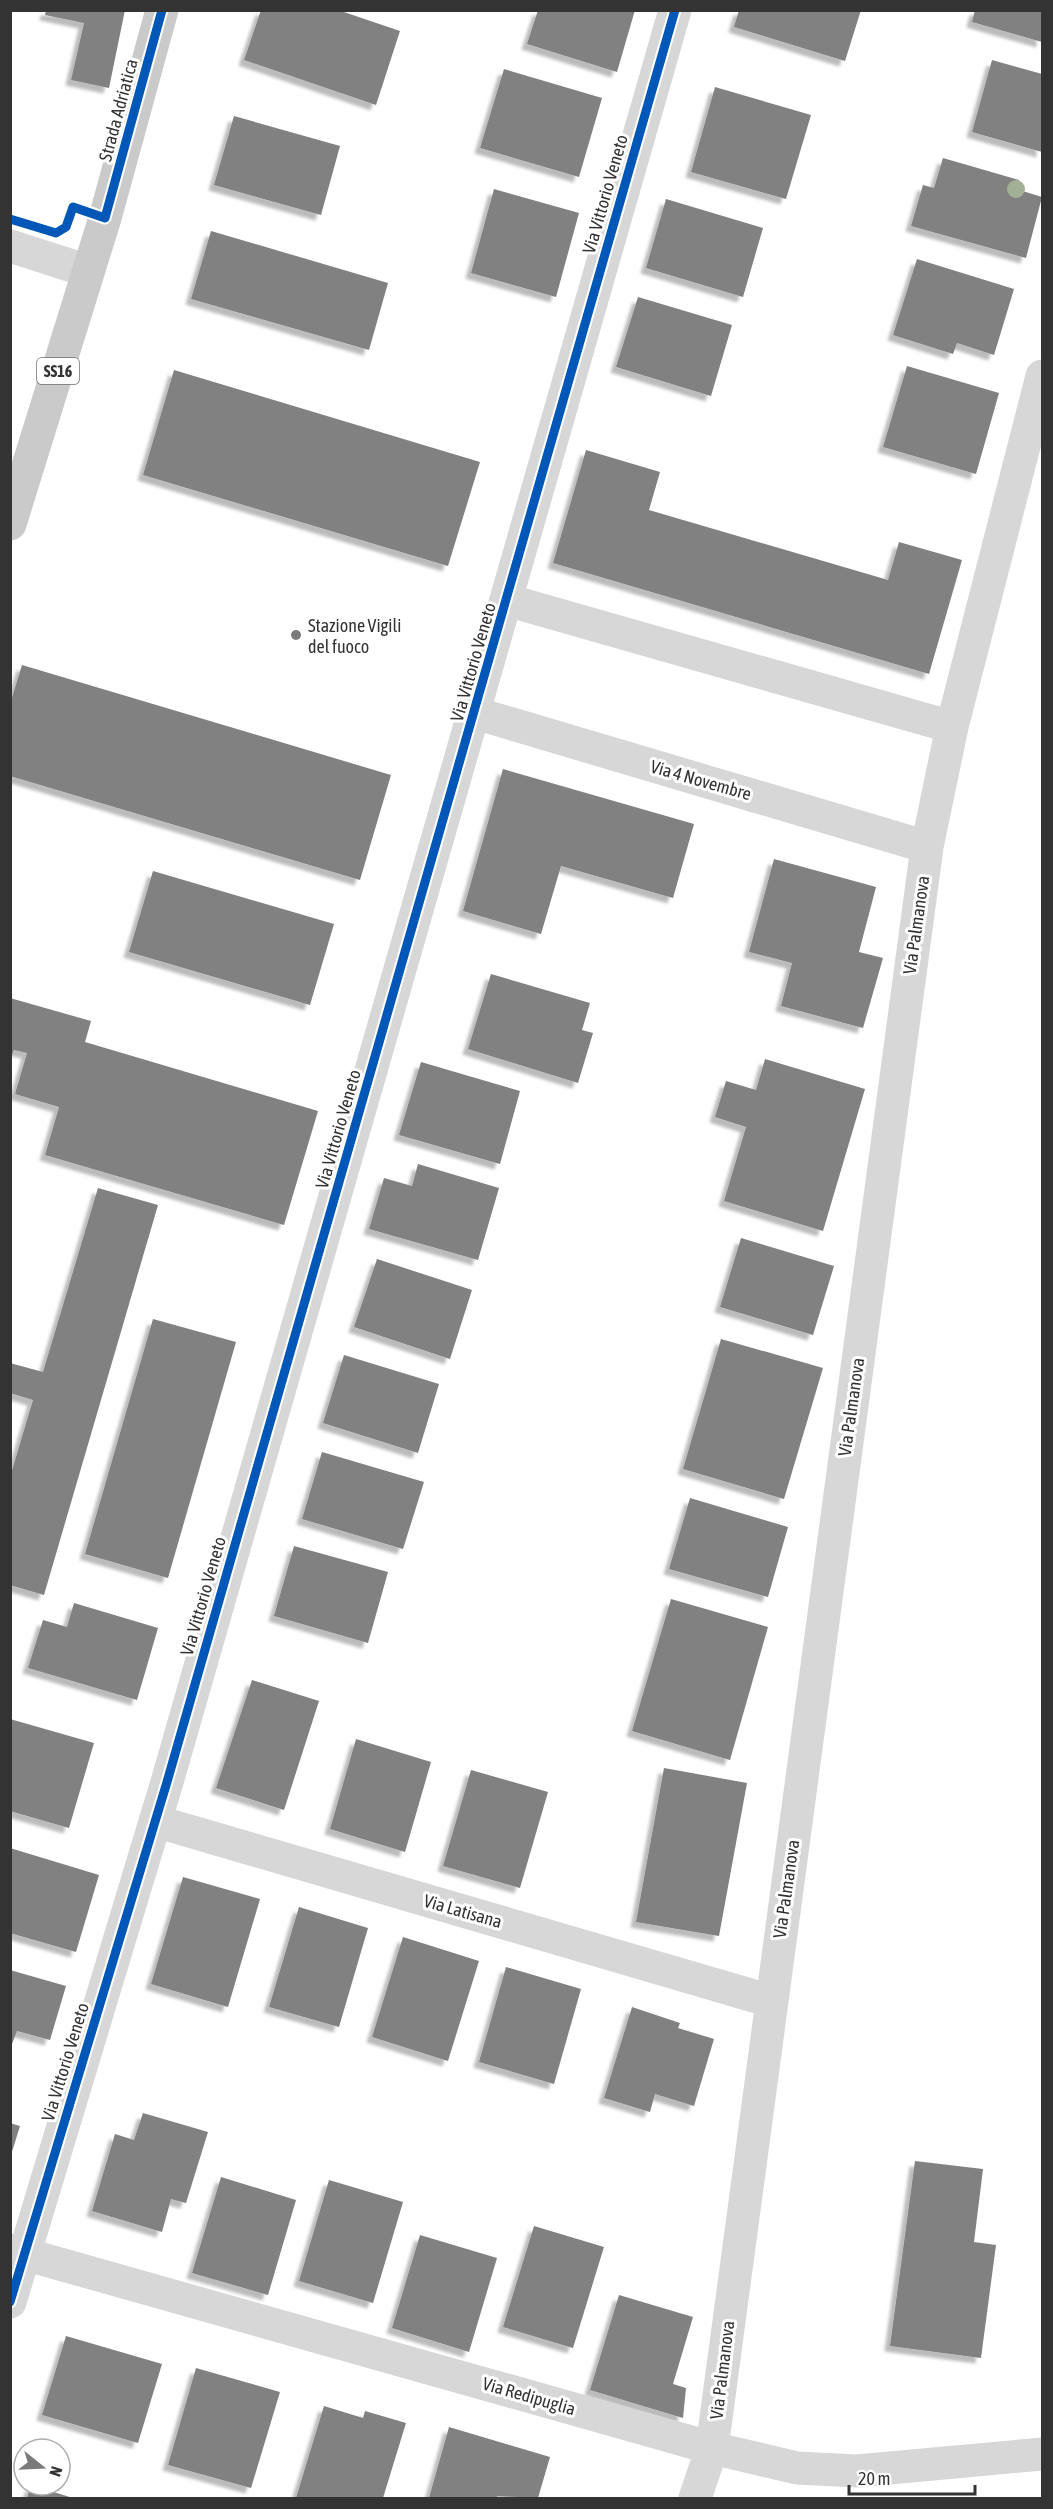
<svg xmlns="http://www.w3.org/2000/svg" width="1053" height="2509" font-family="'Asap Condensed',sans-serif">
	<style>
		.building { fill: #818181; filter: url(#shadow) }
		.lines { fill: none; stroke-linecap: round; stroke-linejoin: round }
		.minor { stroke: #d7d7d7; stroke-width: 33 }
		.major { stroke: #cacaca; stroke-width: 33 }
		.cycleway-casing { stroke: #fff; stroke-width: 13 }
		.cycleway { stroke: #0057b8; stroke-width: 9 }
		.tree { fill: #a2b095 }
		.poi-dot { fill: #7a7a7a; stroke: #fff; stroke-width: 2 }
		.labels { text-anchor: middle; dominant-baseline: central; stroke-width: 6; stroke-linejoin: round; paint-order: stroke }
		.shield { fill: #fff; stroke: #707070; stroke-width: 1.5 }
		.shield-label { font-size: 16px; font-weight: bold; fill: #333 }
		.street-label { font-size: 18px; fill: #333; stroke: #fff }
		.poi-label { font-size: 18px; fill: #333; stroke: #fff; text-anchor: start }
	</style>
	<defs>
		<filter id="shadow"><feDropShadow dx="-5.5" dy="5.5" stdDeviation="1.5" flood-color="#0004"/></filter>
	</defs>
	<rect width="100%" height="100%" fill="#fff"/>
	<!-- building -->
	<path class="building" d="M46 10H125L109 88 71 80 84 23 45 15Z
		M261 10H338L400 31 376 105 244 60Z
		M538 10H635L617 72 527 44Z
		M739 10H861L845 61 734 27Z
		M975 10H1042V42L972 22Z
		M992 60 1042 74V152L972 132Z
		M504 69 602 98 579 177 480 148Z
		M715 87 811 115 786 199 691 172Z
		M234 116 340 146 321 215 214 185Z
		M943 158 1019 180 1016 189 1042 197 1026 258 911 226 923 185 934 188Z
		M494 189 579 213 556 297 471 273Z
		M666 199 763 228 743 297 646 268Z
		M211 231 388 283 369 350 191 299Z
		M917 259 1014 289 994 355 957 343 953 354 893 335Z
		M638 297 732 325 711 396 616 367Z
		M907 366 999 393 976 474 883 447Z
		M174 370 480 462 448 566 143 475Z
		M586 450 660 472 649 510 888 580 899 542 962 560 929 674 553 563Z
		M22 665 391 775 360 880 10 776V704Z
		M503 769 694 824 673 898 561 866 541 934 463 911Z
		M774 859 876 887 859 952 883 958 863 1028 781 1006 792 963 749 952Z
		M153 871 334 924 310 1005 129 952Z
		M491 974 590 1003 582 1030 593 1033 578 1083 468 1049Z
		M10 998 91 1021 85 1042 318 1111 284 1225 45 1155 59 1107 15 1094 27 1053 14 1050 10 1060Z
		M765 1059 865 1089 823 1231 724 1201 746 1127 715 1117 726 1081 756 1090Z
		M421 1062 520 1091 500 1164 399 1135Z
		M418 1164 499 1188 478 1260 369 1229 384 1178 412 1186Z
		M98 1188 158 1205 44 1595 10 1585V1477L33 1400 10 1393V1363L43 1372Z
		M741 1238 834 1266 813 1335 720 1307Z
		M377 1259 472 1290 450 1359 354 1327Z
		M153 1319 236 1342 168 1578 85 1554Z
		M721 1339 823 1368 784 1499 683 1469Z
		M344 1355 439 1384 418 1453 323 1423Z
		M322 1452 424 1482 403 1549 302 1519Z
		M690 1498 788 1527 768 1597 669 1569Z
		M294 1546 388 1572 368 1643 274 1616Z
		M671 1599 768 1627 730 1760 632 1731Z
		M74 1603 158 1628 137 1700 28 1668 43 1620 67 1627Z
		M252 1680 319 1701 284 1810 216 1788Z
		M10 1719 94 1743 69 1828 10 1811Z
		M356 1739 431 1762 405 1852 330 1829Z
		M664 1768 747 1783 719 1936 636 1922Z
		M471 1770 548 1792 520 1888 443 1866Z
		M10 1848 99 1875 76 1952 10 1933Z
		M183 1877 260 1899 228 2007 151 1984Z
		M299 1907 368 1928 339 2027 269 2007Z
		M403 1937 479 1961 448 2061 372 2037Z
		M506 1967 581 1989 554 2084 479 2062Z
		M10 1970 66 1986 50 2040 17 2031 10 2049Z
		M632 2007 680 2023 678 2028 714 2039 694 2106 655 2094 650 2112 604 2098Z
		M143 2113 208 2132 186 2203 171 2199 162 2232 92 2211 115 2134 134 2140Z
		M10 2123 20 2126 11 2155H10Z
		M915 2161 983 2169 974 2242 996 2245 981 2358 890 2346Z
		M221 2177 296 2200 268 2295 192 2273Z
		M329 2180 403 2202 373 2303 299 2281Z
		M534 2226 604 2247 573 2348 503 2327Z
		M420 2235 497 2258 469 2352 392 2328Z
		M619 2295 693 2317 673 2384 686 2388 683 2418 590 2390Z
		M66 2336 162 2364 138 2443 42 2415Z
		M196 2368 280 2392 251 2488 168 2465Z
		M324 2406 363 2418 365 2411 406 2423 383 2498H296Z
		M449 2427 550 2457 538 2498 497 2496 496 2498H429Z
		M31 2485 73 2498H27Z"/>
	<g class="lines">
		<!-- minor -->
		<path class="minor" d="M10 246 88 271
			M507 600 952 727
			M475 713 927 847
			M155 1821 771 2001
			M10 2250 712 2448 797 2468 857 2471 1042 2454
			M10 2302 167 1782 675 10
			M695 2498 712 2448 927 847 952 727 1042 376"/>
		<!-- major -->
		<path class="major" d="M10 524 105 218 162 10"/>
		<!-- cycleway casing -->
		<g class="cycleway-casing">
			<path id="cycleway" d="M10 219 56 233 66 227 73 207 105 218 162 10
				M10 2302 167 1782 675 10"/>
		</g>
		<!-- cycleway -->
		<use href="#cycleway" class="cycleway"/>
	</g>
	<!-- trees -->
	<circle class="tree" cx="1016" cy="189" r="9"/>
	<!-- markers -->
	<circle class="poi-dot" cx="296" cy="635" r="6"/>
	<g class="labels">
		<!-- shield labels -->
		<rect class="shield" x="37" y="358" width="42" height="26" rx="4.5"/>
		<g class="shield-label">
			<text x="58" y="371">SS16</text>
		</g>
		<!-- street labels -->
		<g class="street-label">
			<text transform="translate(118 110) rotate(-75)">Strada Adriatica</text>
			<text transform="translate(605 194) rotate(-74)">Via Vittorio Veneto</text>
			<text transform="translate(473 662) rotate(-74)">Via Vittorio Veneto</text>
			<text transform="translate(701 780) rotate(16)">Via 4 Novembre</text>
			<text transform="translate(916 925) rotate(-82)">Via Palmanova</text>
			<text transform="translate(338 1129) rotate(-74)">Via Vittorio Veneto</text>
			<text transform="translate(851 1407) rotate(-82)">Via Palmanova</text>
			<text transform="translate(203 1596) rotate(-74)">Via Vittorio Veneto</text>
			<text transform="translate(786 1889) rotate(-82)">Via Palmanova</text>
			<text transform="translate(463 1911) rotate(16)">Via Latisana</text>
			<text transform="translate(65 2062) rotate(-73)">Via Vittorio Veneto</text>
			<text transform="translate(722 2370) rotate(-83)">Via Palmanova</text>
			<text transform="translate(529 2396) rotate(16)">Via Redipuglia</text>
		</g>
		<!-- poi labels -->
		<g class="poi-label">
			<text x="308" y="625">Stazione Vigili<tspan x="308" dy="21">del fuoco</tspan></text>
		</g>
	</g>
	<!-- border -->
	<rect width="1053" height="2509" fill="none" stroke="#333333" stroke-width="24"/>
	<!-- north arrow -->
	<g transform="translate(42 2467) rotate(108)"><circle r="28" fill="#ffffff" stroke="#adadad" stroke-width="1.5"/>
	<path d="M0-4.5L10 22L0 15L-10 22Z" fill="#7a7a7a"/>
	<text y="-9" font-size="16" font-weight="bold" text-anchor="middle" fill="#333333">N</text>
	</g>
	<!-- scale -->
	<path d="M849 2485v9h126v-9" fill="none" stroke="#333333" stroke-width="3"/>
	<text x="858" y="2485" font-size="18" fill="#333333" stroke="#ffffff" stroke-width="4.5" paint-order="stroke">20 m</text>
</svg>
